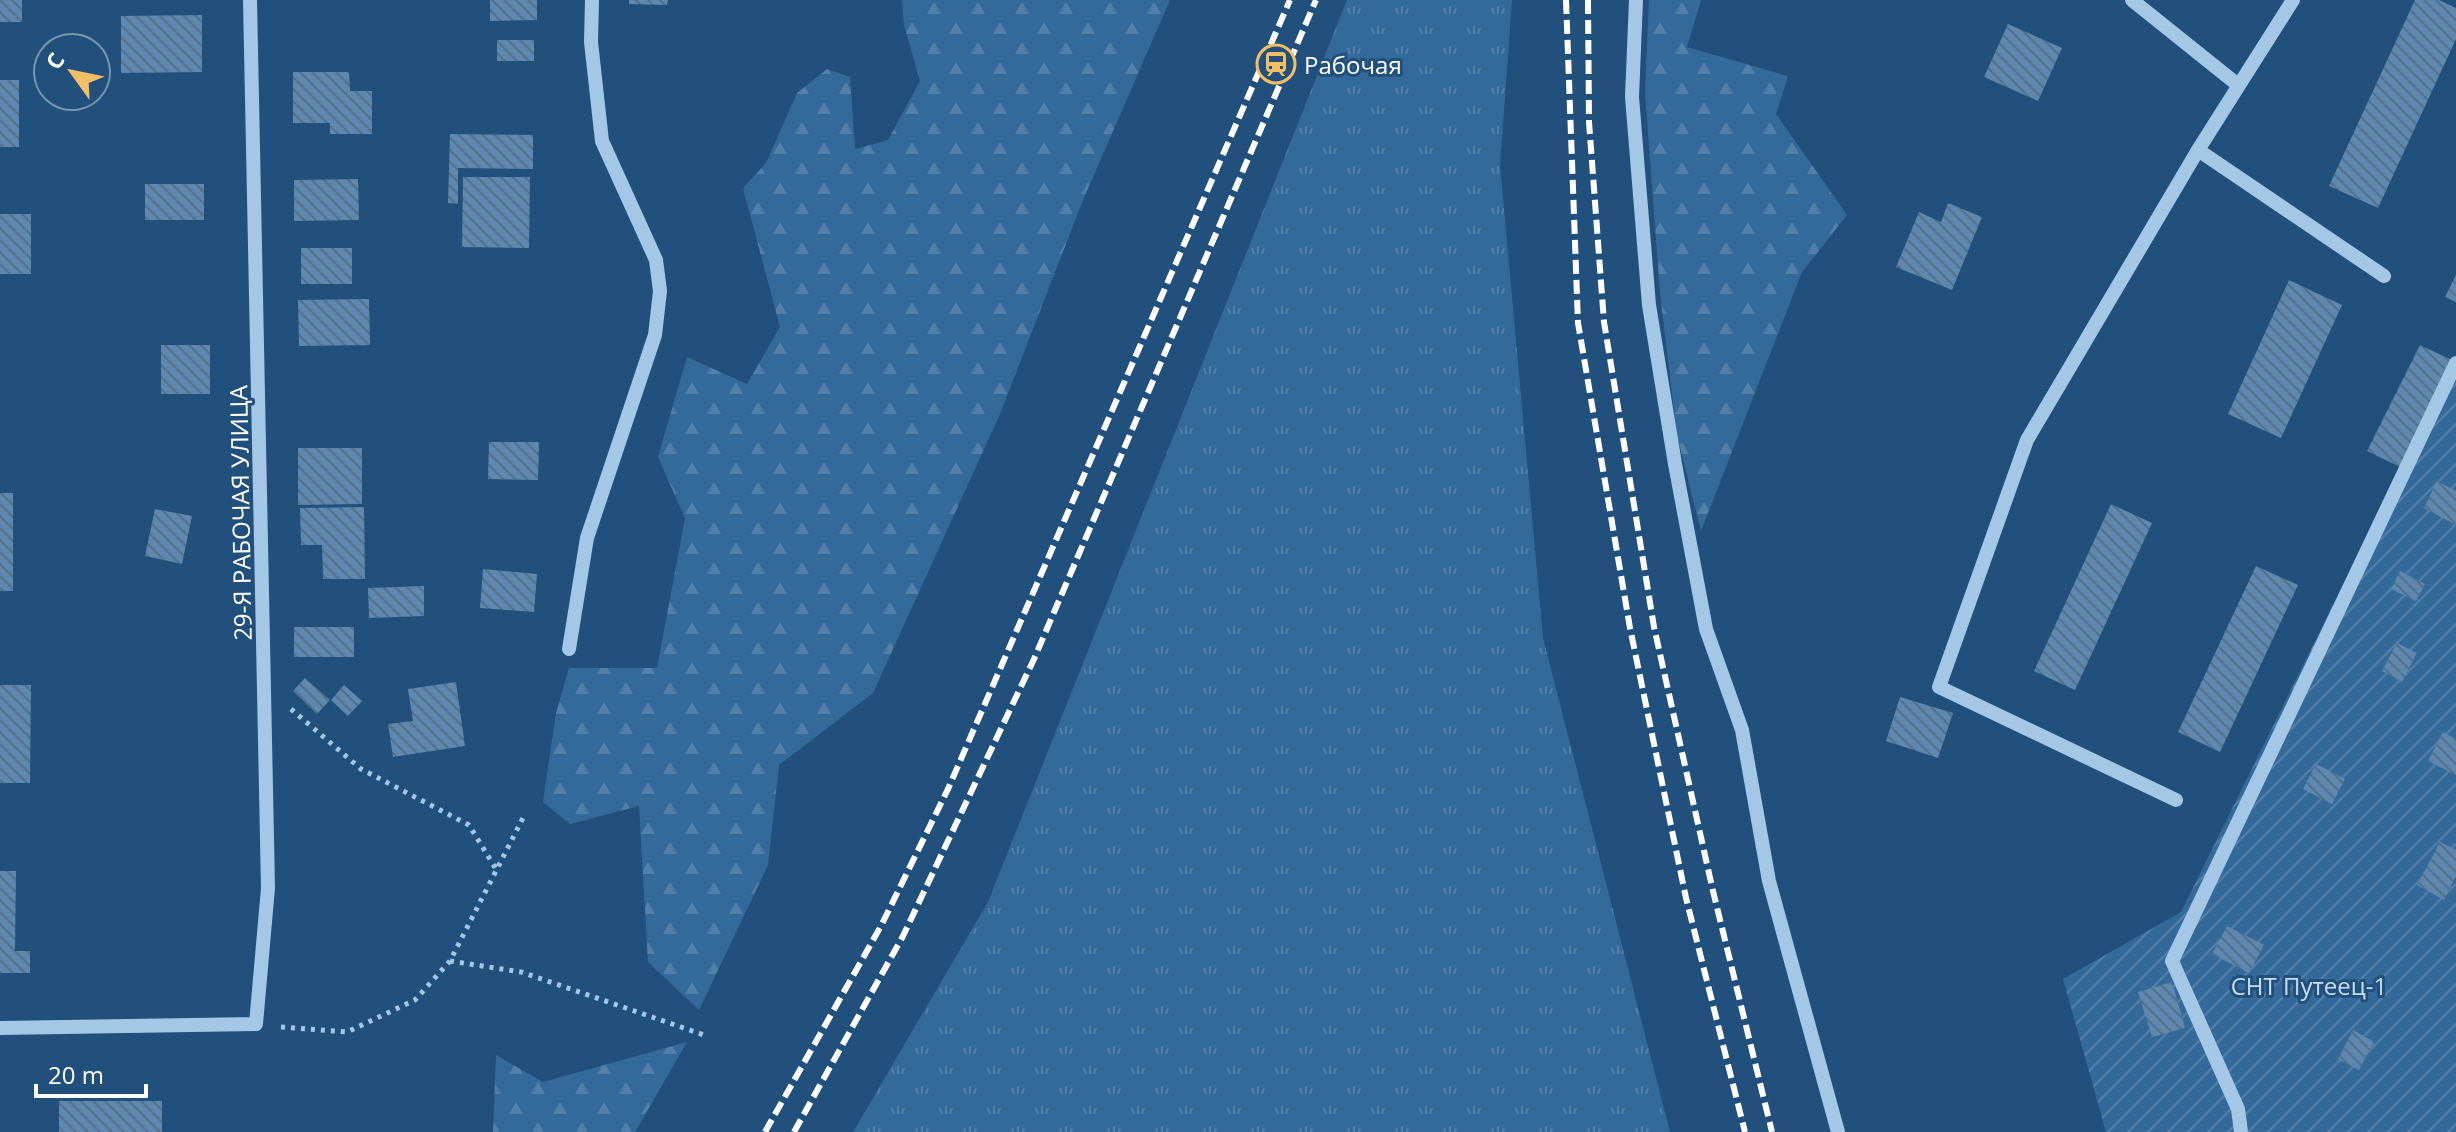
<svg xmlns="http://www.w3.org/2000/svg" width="2456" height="1132" font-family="'Open Sans',sans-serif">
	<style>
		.grass { fill: url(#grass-tufts) }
		.forest { fill: url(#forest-firs) }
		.garden { fill: url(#garden-furrows) }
		.building { fill: url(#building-back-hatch) }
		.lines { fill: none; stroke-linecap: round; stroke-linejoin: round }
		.path { stroke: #a4c7e6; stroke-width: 5; stroke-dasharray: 4 6; stroke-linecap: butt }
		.minor { stroke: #a4c7e6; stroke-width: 14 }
		.rail { stroke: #fff; stroke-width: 6; stroke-dasharray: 14 6; stroke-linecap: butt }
		.labels { text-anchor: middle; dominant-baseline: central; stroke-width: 6; stroke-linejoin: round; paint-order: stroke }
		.poi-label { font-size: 24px; fill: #fff; stroke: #21507c; text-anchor: start }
		.street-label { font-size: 24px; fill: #fff; stroke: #21507c }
		.park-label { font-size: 24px; fill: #c7dff5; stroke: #21507c }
	</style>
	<defs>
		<pattern id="grass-tufts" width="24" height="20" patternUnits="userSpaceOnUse" patternTransform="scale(2)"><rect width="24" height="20" fill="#346a9a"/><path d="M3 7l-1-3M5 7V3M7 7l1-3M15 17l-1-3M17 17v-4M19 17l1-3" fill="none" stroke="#5280a9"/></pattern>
		<pattern id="forest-firs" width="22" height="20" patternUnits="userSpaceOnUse" patternTransform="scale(2)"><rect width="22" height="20" fill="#346a9a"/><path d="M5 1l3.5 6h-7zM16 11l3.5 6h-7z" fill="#5280a9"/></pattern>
		<pattern id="garden-furrows" width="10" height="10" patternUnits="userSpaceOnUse" patternTransform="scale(2)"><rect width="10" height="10" fill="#346a9a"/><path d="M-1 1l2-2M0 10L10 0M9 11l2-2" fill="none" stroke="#5280a9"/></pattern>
		<pattern id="building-back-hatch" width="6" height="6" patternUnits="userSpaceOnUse" patternTransform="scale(2)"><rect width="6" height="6" fill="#5e88af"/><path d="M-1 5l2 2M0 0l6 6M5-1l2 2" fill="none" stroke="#577087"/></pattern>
	</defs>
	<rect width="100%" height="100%" fill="#21507c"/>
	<!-- grass -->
	<path class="grass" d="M1347 0H1512L1500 165 1543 638 1670 1132H853L988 902Z"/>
	<!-- forest -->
	<path class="forest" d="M902 0H1170L1083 200 1000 414 873 693 779 765 768 865 699 1010 648 962 639 806 570 824 543 802 556 713 569 668H657L685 518 658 457 687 357 747 384 780 327 743 188 766 163 797 93 827 69 850 77 855 149 888 140 920 81 904 25Z
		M1649 0H1701L1687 47 1788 76 1776 114 1847 215 1802 272 1701 531 1677 436 1660 293 1645 92Z
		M687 1042 635 1132H493L496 1055 543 1082Z"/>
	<!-- garden -->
	<path class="garden" d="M2456 356V1132H2106L2063 979 2181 912Z"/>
	<!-- building -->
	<path class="building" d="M0 0H22V22H0Z
		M490 0H537V20L490 21Z
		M629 0H668L667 5 629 4Z
		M2415 0H2439L2456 8V39L2378 208 2329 186Z
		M202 15V72L121 73V16Z
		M2008 24 2062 48 2038 101 1984 77Z
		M497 40H534V61H497Z
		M293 72H349L350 91H372V134H330V123H293Z
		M0 80H19V147H0Z
		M450 134 533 135V169L458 168V204L448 203Z
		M463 177H530L529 248 462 247Z
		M358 179 359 220 294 221V180Z
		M145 184H204V220H145Z
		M1948 203 1982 217 1952 290 1896 267 1919 212 1941 222Z
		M0 214H31V274H0Z
		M301 248H352V284H301Z
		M2456 275V302L2445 297Z
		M2289 280 2342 305 2281 438 2228 414Z
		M369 299 370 345 299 346 298 300Z
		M161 345H210V394H161Z
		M2420 345 2452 360 2400 467 2367 451Z
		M489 442H539L538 480 488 479Z
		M298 448H362V504L298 505Z
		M2437 481 2456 491V525L2424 508Z
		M0 493H13V591H0Z
		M2111 504 2152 523 2075 690 2034 671Z
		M364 507 365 579H323L322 545H301L300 508Z
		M155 509 192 516 182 564 145 556Z
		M2256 566 2298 585 2220 752 2178 732Z
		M483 569 537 574 534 612 480 608Z
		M2400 571 2425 584 2416 601 2391 589Z
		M424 586V616L369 618 368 588Z
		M294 627H354V657H294Z
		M2397 643 2417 653 2402 682 2382 671Z
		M305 678 330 700 317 714 293 691Z
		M456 682 465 746 393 757 388 724 413 721 408 689Z
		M0 685H31L30 783H0Z
		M344 685 362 701 348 716 331 700Z
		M1900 697 1953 713 1938 758 1886 741Z
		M2443 732 2456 739V775L2428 761Z
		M2316 764 2345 779 2332 804 2303 789Z
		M2440 842 2456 850V876L2444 900 2417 885Z
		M0 871H16L15 951H30V973H0Z
		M2227 926 2264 945 2249 973 2212 954Z
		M2172 982 2185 1028 2152 1037 2138 992Z
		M2353 1030 2374 1042 2359 1070 2338 1059Z
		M59 1101H162V1132H59Z"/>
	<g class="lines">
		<!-- path -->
		<path class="path" d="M291 709 361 769 469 825 496 869
			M450 961 521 972 707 1036
			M281 1027 347 1032 415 1000 450 961 524 816"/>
		<!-- minor -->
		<path class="minor" d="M1636 0 1632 97 1649 305 1675 464 1706 629 1742 730 1769 881 1838 1132
			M2132 0 2238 85
			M2198 150 2384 276
			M569 649 587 538 655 335 660 291 656 260 602 141 591 42 592 0
			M2176 800 1939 687 2027 440 2198 150 2293 0
			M0 1028 256 1024 268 888 250 0
			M2241 1132 2238 1109 2172 961 2456 363"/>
		<!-- rail -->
		<path class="rail" d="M1566 0 1578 323 1630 628 1686 898 1745 1132
			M1588 0 1589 122 1604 322 1654 627 1713 891 1772 1132
			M765 1132 881 926 948 789 1290 0
			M794 1132 903 936 1034 659 1316 0"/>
	</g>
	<!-- icons -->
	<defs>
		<g id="station-ring" transform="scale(2)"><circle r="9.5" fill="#21507c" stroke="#f3bf65" stroke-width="1.5"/><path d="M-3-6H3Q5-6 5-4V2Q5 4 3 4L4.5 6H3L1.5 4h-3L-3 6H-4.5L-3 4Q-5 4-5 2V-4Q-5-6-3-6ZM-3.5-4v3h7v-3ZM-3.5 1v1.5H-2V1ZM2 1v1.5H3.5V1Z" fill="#f3bf65"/></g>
	</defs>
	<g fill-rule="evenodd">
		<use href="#station-ring" x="1276" y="64"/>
	</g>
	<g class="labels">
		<!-- poi labels -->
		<g class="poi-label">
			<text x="1304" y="64">Рабочая</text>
		</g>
		<!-- street labels -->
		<g class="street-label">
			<text transform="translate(240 513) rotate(-91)">29-Я РАБОЧАЯ УЛИЦА</text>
		</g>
		<!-- park labels -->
		<g class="park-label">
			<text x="2309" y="985">СНТ Путеец-1</text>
		</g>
	</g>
	<!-- north arrow -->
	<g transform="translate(72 72) rotate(303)"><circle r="38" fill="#21507c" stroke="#7a96b0" stroke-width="2"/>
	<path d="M0-6L14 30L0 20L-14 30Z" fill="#f3bf65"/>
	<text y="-12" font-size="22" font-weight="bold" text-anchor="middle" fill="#ffffff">С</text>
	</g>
	<!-- scale -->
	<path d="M36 1084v12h110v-12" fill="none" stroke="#ffffff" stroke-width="4"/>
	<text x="48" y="1084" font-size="24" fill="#ffffff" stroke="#21507c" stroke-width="6" paint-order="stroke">20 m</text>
</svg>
